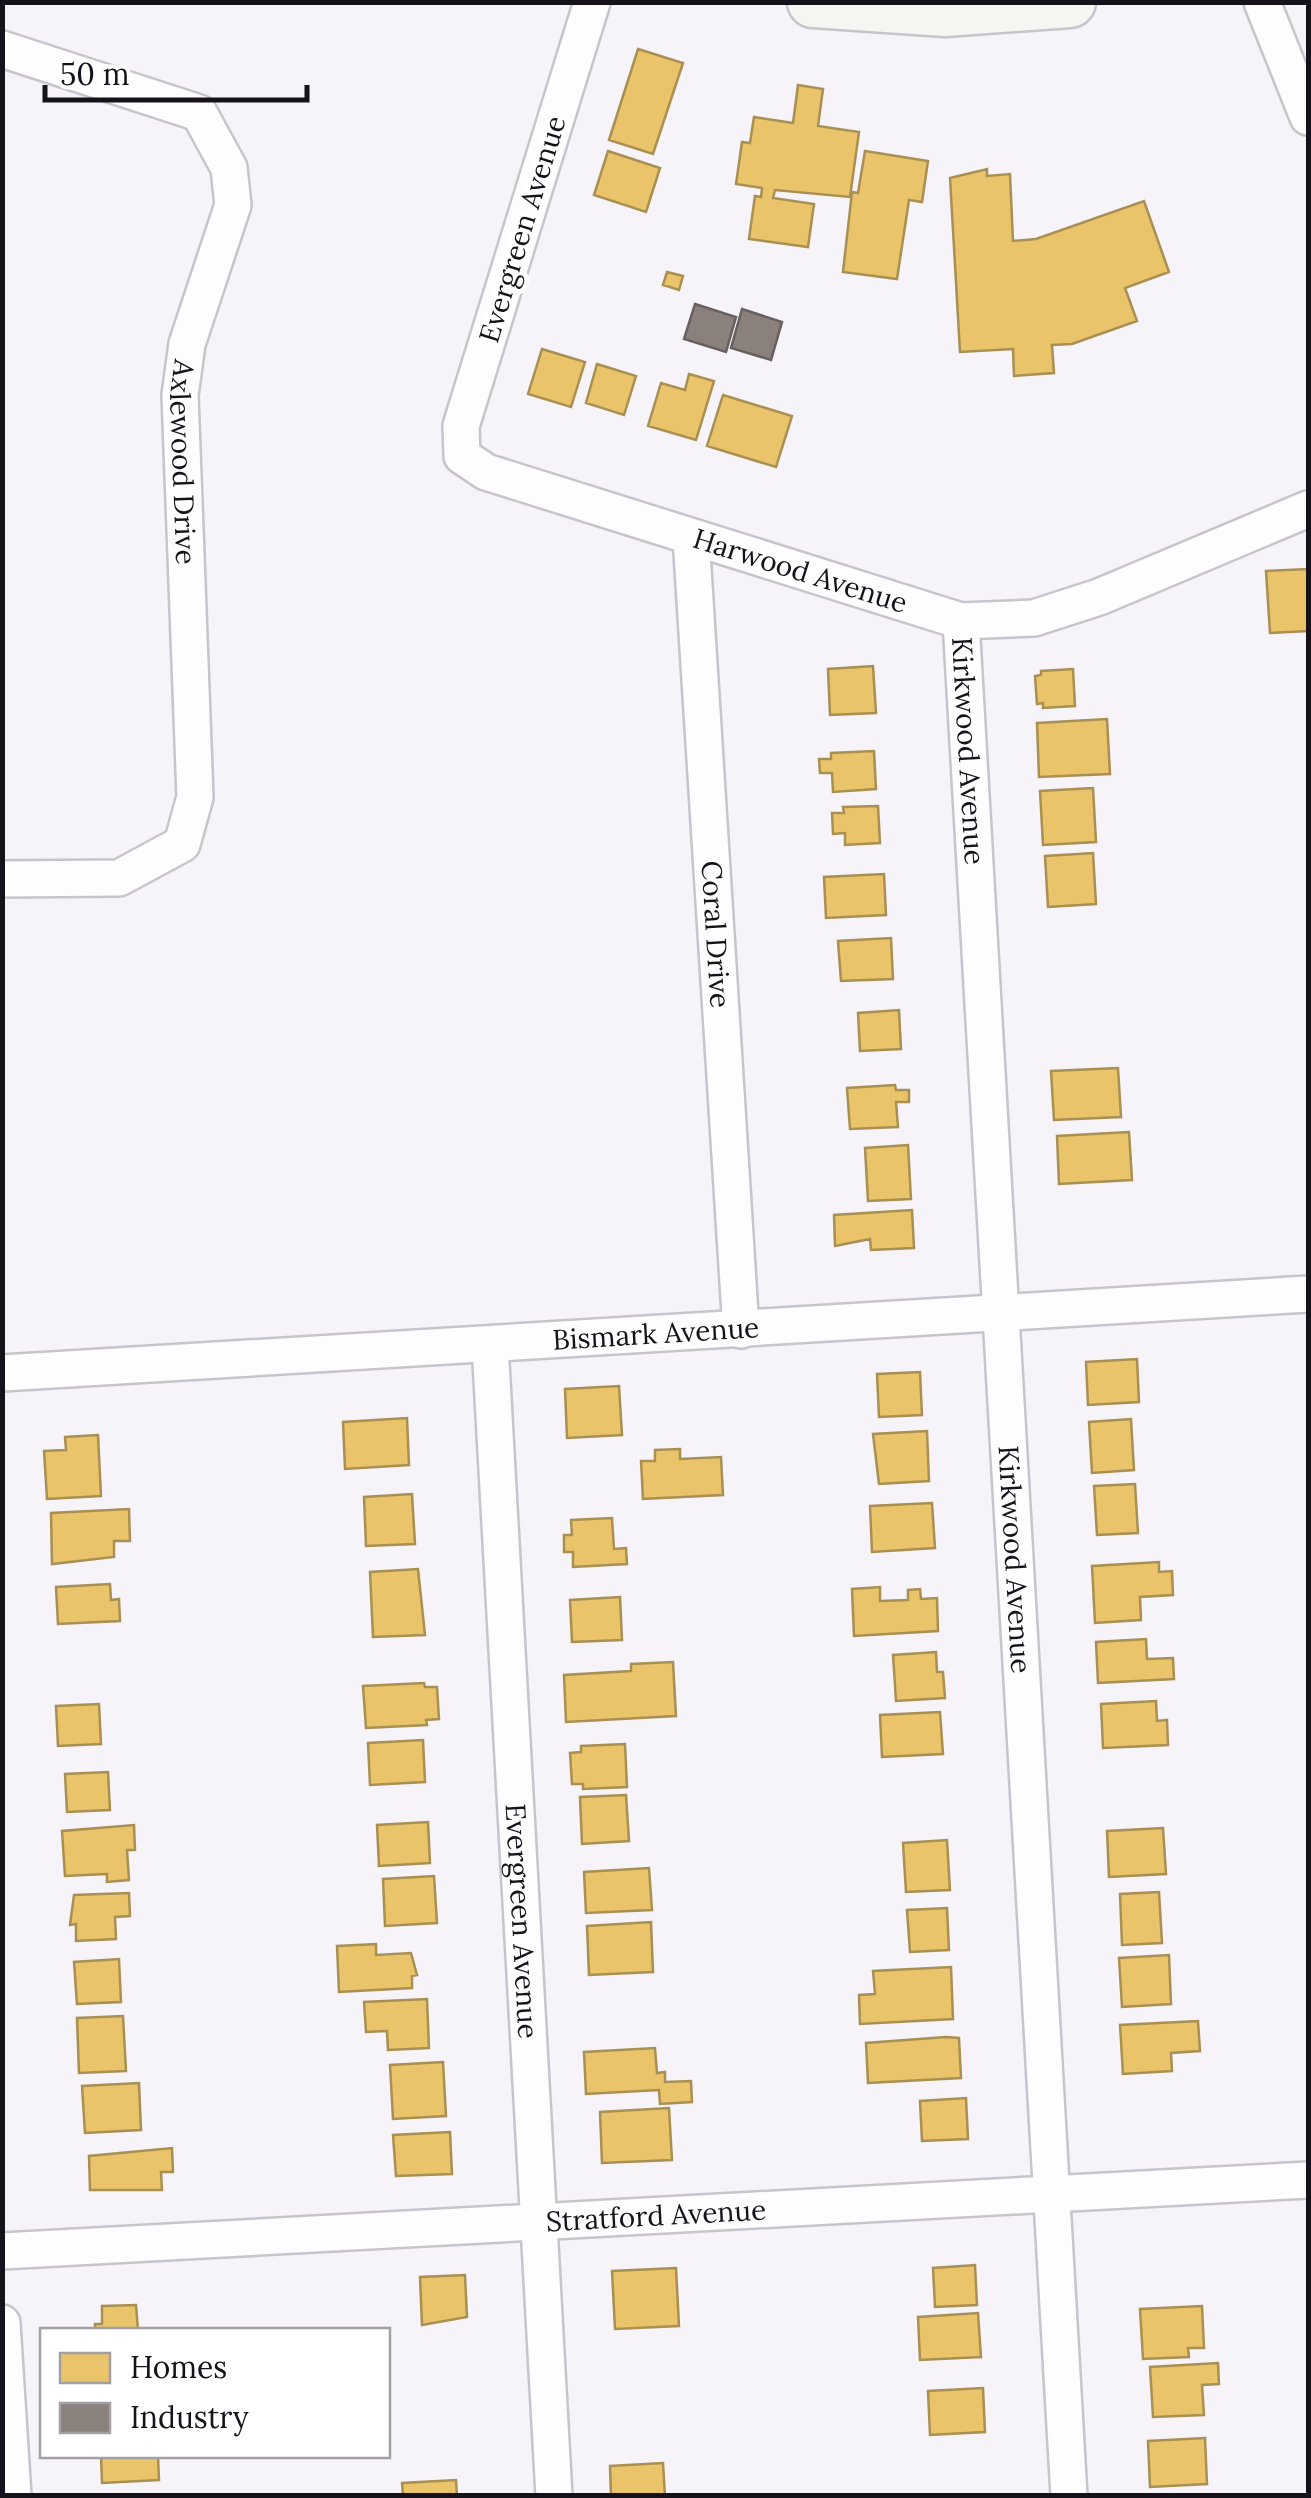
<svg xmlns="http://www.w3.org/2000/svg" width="1311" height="2498" font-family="Lora,serif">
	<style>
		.homes { fill: #e9c46a; stroke: #aa8f52; stroke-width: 2.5 }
		.industry { fill: #8a817c; stroke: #67605f; stroke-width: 2.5 }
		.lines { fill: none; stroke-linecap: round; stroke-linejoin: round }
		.street-casing { stroke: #c7c4cb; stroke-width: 40 }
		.secondary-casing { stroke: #c7c4cb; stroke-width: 55 }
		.street { stroke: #fefdfe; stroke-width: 35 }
		.secondary { stroke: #f6f5f2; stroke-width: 50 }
		.labels { text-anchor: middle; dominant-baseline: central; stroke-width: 10; stroke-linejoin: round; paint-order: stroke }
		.street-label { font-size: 28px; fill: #16121b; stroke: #fff }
	</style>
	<rect width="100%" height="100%" fill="#f6f4f9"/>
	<!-- homes -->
	<path class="homes" d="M638 49 683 63 653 154 609 140Z
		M798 85 823 89 818 126 859 132 850 197 775 190 773 198 814 204 808 247 749 239 755 196 761 197 762 188 736 184 742 142 750 143 754 117 793 123Z
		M608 151 660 168 646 212 594 195Z
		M865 151 928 161 922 202 909 200 897 279 843 272 852 192 858 193Z
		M987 169V176L1010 174 1013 241 1036 239 1144 201 1169 272 1125 288 1137 321 1072 344 1052 345 1054 373 1014 376 1013 349 960 352 950 178Z
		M667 272 683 276 679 290 663 285Z
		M542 349 585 362 571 407 528 394Z
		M597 364 636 376 624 415 586 403Z
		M689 374 714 381 696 440 648 426 661 383 685 390Z
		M723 395 792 416 776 467 707 446Z
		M1308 569V631L1270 633 1266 571Z
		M873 666 876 713 830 715 828 669Z
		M1073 669 1075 706 1043 708V703L1037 704 1035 676 1041 675V671Z
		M1107 719 1110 774 1039 777 1037 723Z
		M874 751 876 789 833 792 832 773H820L819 759H831V753Z
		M1093 788 1096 842 1043 845 1040 791Z
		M878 806 880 843 845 845V833L833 834 832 813H844L843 807Z
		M1093 853 1096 904 1048 907 1045 856Z
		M884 874 886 915 826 918 824 877Z
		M891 938 893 979 841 981 838 941Z
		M899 1010 901 1049 860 1051 858 1013Z
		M1118 1068 1121 1117 1054 1120 1051 1071Z
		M895 1085 896 1090H909V1102H896L898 1127 850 1129 847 1088Z
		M1129 1132 1132 1180 1059 1184 1057 1136Z
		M908 1145 911 1199 868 1201 865 1148Z
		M912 1210 914 1248 871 1250 870 1239 835 1246 834 1215Z
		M1137 1359 1139 1402 1088 1405 1086 1362Z
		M920 1372 922 1415 879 1417 877 1374Z
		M619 1386 622 1435 567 1438 565 1389Z
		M407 1418 409 1465 345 1469 343 1422Z
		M1131 1419 1134 1470 1092 1473 1089 1422Z
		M927 1431 929 1481 879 1484 873 1434Z
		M98 1435 101 1496 47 1499 44 1451 66 1450 65 1437Z
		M680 1449V1459L721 1457 723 1495 643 1499 641 1461H655V1450Z
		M1135 1484 1138 1533 1097 1535 1094 1486Z
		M412 1494 415 1544 366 1546 364 1497Z
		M932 1503 935 1548 872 1552 870 1506Z
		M129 1509 130 1541H114V1557L52 1564 51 1513Z
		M612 1518 614 1549 626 1548 627 1564 573 1567V1552H564V1535H572L571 1520Z
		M1159 1562V1572L1172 1571 1173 1595 1140 1597 1141 1620 1095 1623 1092 1566Z
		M418 1569 425 1635 373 1637 370 1572Z
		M110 1584 111 1600 119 1599 120 1621 58 1624 56 1587Z
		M880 1587V1601L908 1600V1590L920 1589 921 1599 937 1598 938 1631 854 1636 852 1589Z
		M620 1597 622 1640 572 1642 570 1600Z
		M1146 1639 1147 1659 1173 1658 1174 1679 1098 1683 1096 1642Z
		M936 1652 937 1672H943L945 1698 896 1701 893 1655Z
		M673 1662 676 1716 566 1722 564 1675 631 1671V1664Z
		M424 1683 425 1687H437L439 1719 426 1720 427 1725 366 1728 363 1686Z
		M1156 1701 1157 1721 1167 1720 1168 1745 1103 1748 1101 1704Z
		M99 1704 101 1744 58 1746 56 1706Z
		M940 1712 943 1754 882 1757 880 1715Z
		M423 1740 425 1782 370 1785 368 1743Z
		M625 1744 627 1787 583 1789V1784H572L570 1753 581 1752V1746Z
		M108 1772 110 1810 67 1812 65 1774Z
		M626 1795 629 1841 582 1844 580 1797Z
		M428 1822 430 1863 379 1866 377 1825Z
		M134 1825 135 1850H127L129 1880 107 1882V1874L65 1876 62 1831Z
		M1163 1828 1166 1874 1109 1877 1107 1831Z
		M947 1840 950 1890 906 1892 903 1843Z
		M649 1868 652 1910 586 1913 584 1872Z
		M434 1876 437 1923 385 1926 383 1879Z
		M1159 1892 1162 1943 1122 1945 1120 1894Z
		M129 1893 130 1916 115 1917 116 1939 76 1941V1924L70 1925 74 1895Z
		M947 1908 949 1950 910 1952 907 1910Z
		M651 1922 653 1972 589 1975 587 1926Z
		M376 1944V1955L411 1953 417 1975 412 1976V1988L339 1992 337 1946Z
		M1169 1955 1171 2004 1122 2007 1119 1958Z
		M119 1959 121 2002 77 2004 74 1962Z
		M951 1967 953 2019 860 2024 859 1995 875 1994 873 1971Z
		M427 1999 429 2048 388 2050 387 2031 366 2032 364 2002Z
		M123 2016 126 2071 79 2073 77 2018Z
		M1198 2021 1200 2051 1171 2053 1172 2071 1123 2074 1120 2025Z
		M946 2037 959 2038 961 2078 868 2083 866 2043Z
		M655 2048 657 2073 665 2072V2082L691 2081 692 2102 660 2104 659 2090 586 2094 584 2052Z
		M443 2062 446 2116 393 2119 390 2065Z
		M139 2083 141 2130 85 2133 82 2086Z
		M966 2098 968 2139 922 2141 920 2101Z
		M669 2108 672 2160 602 2163 600 2112Z
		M450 2132 452 2174 396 2176 393 2135Z
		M172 2148 173 2172H161L162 2190H90L89 2156Z
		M975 2265 977 2305 935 2307 933 2268Z
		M676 2268 679 2326 615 2329 612 2271Z
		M465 2275 467 2317 422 2325 420 2277Z
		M136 2305 138 2330H95V2324H102V2306Z
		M1202 2306 1204 2348H1188L1189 2357 1143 2359 1140 2309Z
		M978 2313 981 2357 920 2360 918 2317Z
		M1218 2363 1219 2384 1202 2385 1204 2415 1153 2417 1150 2367Z
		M983 2388 985 2432 930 2435 928 2391Z
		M1205 2438 1207 2484 1150 2487 1148 2441Z
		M101 2456H158L159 2480 102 2483Z
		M663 2463 665 2496H611L610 2466Z
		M456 2480 457 2496H403L402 2483Z"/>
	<!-- industry -->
	<path class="industry" d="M695 304 736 317 726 352 684 339Z
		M742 309 782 322 771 360 731 348Z"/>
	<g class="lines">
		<!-- street casing -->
		<g class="street-casing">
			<g id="street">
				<path id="s1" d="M592 2 461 426 462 456 486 472 961 621 1034 618 1099 597 1308 509"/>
				<path d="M1262 2 1308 117"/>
				<path id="s2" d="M2 49 199 113 229 168 233 205 187 344 180 395 195 797 182 844 119 878 2 879"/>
				<path id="s3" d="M691 537 741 1330"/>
				<path id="s4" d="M961 621 1069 2496"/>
				<path id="s5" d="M490 1344 554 2496"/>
				<path id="s6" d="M2 1373 1308 1294"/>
				<path id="s7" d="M2 2251 1308 2180"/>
				<path d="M2 2323 13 2496"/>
			</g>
		</g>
		<!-- secondary casing -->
		<g class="secondary-casing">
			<path id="secondary" d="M813 2 945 11 1070 2"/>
		</g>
		<!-- street -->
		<use href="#street" class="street"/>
		<!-- secondary -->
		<use href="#secondary" class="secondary"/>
	</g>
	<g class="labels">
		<!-- street labels -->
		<g class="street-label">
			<text transform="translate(522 229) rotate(-73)">Evergreen Avenue</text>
			<text stroke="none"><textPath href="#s2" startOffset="572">Axlewood Drive</textPath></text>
			<text stroke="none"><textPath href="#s1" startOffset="832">Harwood Avenue</textPath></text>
			<text stroke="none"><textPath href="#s4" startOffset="130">Kirkwood Avenue</textPath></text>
			<text stroke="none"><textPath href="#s3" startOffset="398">Coral Drive</textPath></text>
			<text stroke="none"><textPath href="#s6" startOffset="655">Bismark Avenue</textPath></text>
			<text stroke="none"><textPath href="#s4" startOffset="940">Kirkwood Avenue</textPath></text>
			<text stroke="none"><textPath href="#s5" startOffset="578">Evergreen Avenue</textPath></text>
			<text stroke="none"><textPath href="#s7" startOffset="655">Stratford Avenue</textPath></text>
		</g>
	</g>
	<!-- border -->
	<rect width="1311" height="2498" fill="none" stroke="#16121b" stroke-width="10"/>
	<!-- legend -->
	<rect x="40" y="2328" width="350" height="130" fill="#ffffff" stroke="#a2a0a4" stroke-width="2.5"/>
	<rect x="60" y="2353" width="50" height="30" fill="#e9c46a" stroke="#a2a0a4" stroke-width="2.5"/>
	<text x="130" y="2378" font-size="30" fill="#16121b">Homes</text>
	<rect x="60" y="2403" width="50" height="30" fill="#8a817c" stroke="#a2a0a4" stroke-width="2.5"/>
	<text x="130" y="2428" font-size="30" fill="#16121b">Industry</text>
	<!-- scale -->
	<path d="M45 85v15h262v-15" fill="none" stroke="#16121b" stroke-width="5"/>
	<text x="60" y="85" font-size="30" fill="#16121b" stroke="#ffffff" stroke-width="8" paint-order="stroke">50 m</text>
</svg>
